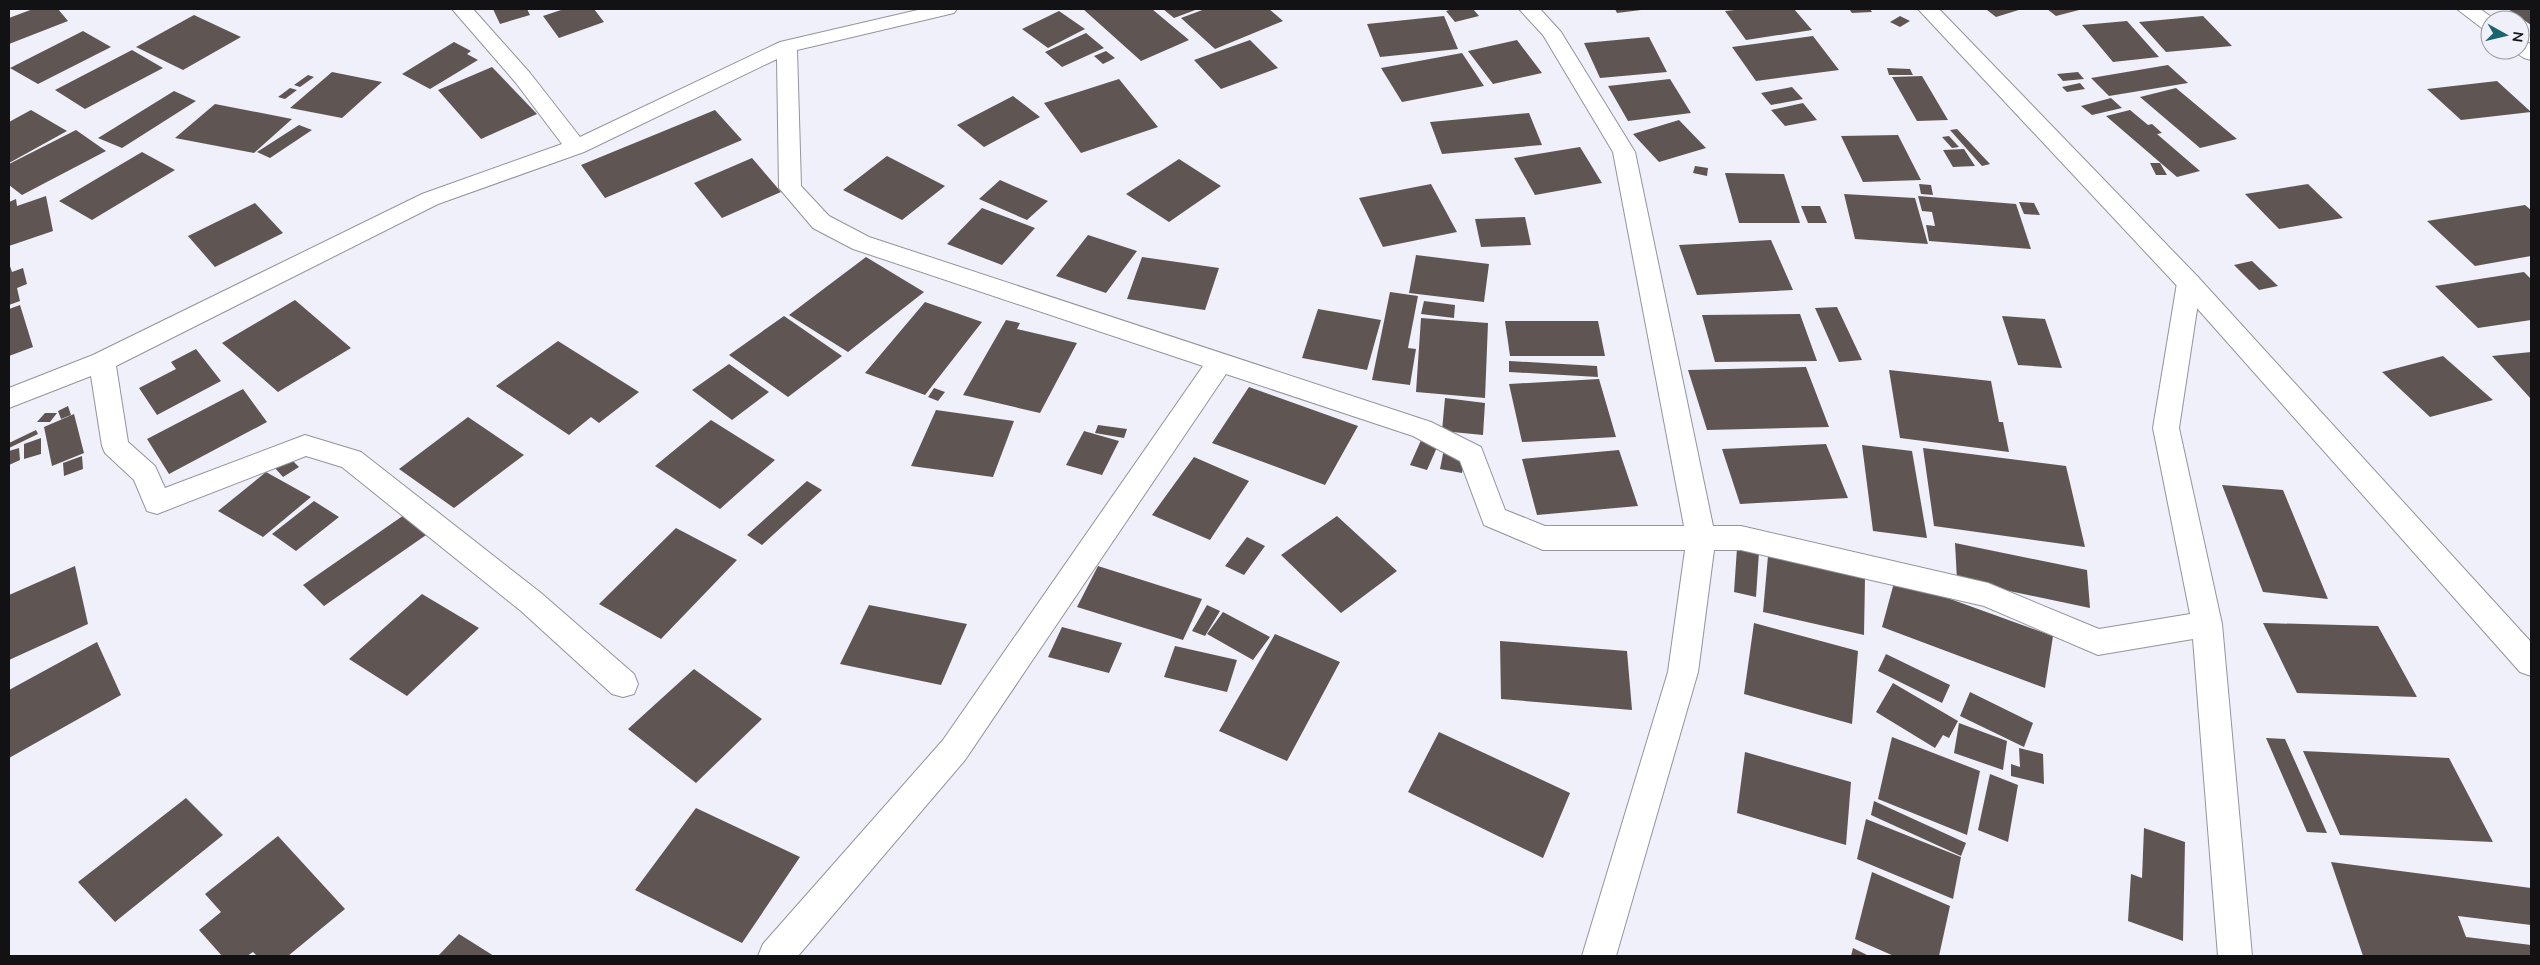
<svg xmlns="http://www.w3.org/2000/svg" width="2540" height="965" font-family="Mulish,sans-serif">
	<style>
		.building { fill: #5f5653 }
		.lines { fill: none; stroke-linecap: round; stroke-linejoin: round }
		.street-casing { stroke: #93949d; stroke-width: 2 }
		.secondary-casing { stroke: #93949d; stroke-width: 2 }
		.street { fill: #fff; fill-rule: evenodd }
		.secondary { fill: #fff; fill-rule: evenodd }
	</style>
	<rect width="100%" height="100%" fill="#eff0fa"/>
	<!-- building -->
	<path class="building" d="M33 9H58L68 21 9 44V18Z
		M493 9H527L530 15 500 24Z
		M564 9H594L604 22 559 38 543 16Z
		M1083 9H1152L1189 40 1141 61Z
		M1163 9H1198L1174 18Z
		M1205 9H1269L1283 21 1215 49 1181 18Z
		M1453 9H1473L1479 16 1455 22 1446 11Z
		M1615 9H1641V10L1617 13Z
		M1745 9H1794L1812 30 1746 40 1725 11Z
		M1849 9H1870L1872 12 1852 13Z
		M2022 9 1996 17 1987 10 1990 9Z
		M2047 9H2083L2056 16Z
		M2508 9H2531V25Z
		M1059 11 1085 29 1048 48 1022 29Z
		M194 15 241 37 183 70 136 47Z
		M1444 16 1458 49 1380 57 1367 24Z
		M1900 16 1910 21 1900 27 1890 22Z
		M2203 16 2232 46 2166 52 2139 22Z
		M2127 21 2159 57 2113 62 2082 25Z
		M83 31 111 47 38 84 10 68Z
		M1086 33 1104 48 1062 67 1045 52Z
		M1813 36 1839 70 1756 81 1732 47Z
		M1649 37 1667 72 1600 78 1584 43Z
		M1250 40 1278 68 1221 89 1194 60Z
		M1517 40 1542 73 1493 84 1468 51Z
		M454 42 471 51 467 54 478 60 430 89 402 74Z
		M132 50 163 68 85 109 55 90Z
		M1106 51 1115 58 1103 64 1094 56Z
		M1462 53 1484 86 1402 102 1381 68Z
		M2168 65 2188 83 2109 96 2091 78Z
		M492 67 537 114 481 139 438 90Z
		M1887 68 1910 69 1913 75H1889Z
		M332 72 382 82 342 118 290 108Z
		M2078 72 2084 79 2063 81 2057 74Z
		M308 75 314 77 300 87 294 85Z
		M1922 76 1948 120 1917 121 1892 77Z
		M1119 79 1158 127 1081 153 1044 103Z
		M1670 79 1691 113 1628 121 1608 86Z
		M2497 81 2531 112 2461 120 2427 89Z
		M2080 83 2085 89 2067 92 2062 87Z
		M1792 87 1803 99 1771 105 1761 93Z
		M290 88 297 90 285 99 278 97Z
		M2176 88 2237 139 2200 148 2140 97Z
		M174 91 196 101 122 148 98 138Z
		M1013 96 1040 117 984 147 957 125Z
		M2111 98 2122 108 2092 115 2081 106Z
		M1803 103 1817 120 1785 126 1771 110Z
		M215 104 292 119 254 153 175 138Z
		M31 110 67 131 9 163V122Z
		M715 110 742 140 605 198 581 165Z
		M2130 110 2148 125 2152 124 2162 133 2157 134 2200 171 2177 177 2106 116Z
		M1529 113 1542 145 1442 154 1430 122Z
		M1679 120 1706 148 1659 162 1633 134Z
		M299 125 312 130 270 158 257 152Z
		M1957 129 1990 164 1982 166 1950 130Z
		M76 130 106 151 22 195 9 185V164Z
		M1898 135 1921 180 1863 182 1841 136Z
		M1949 136 1959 147 1952 148 1942 137Z
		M1580 147 1602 183 1535 195 1514 158Z
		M1964 149 1975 166 1953 167 1943 150Z
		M142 152 175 170 92 220 59 201Z
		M887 156 945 186 902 220 843 190Z
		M752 158 781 192 722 218 694 183Z
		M1179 159 1221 186 1169 222 1126 194Z
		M2150 163H2160L2167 175H2156Z
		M1695 166 1708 168 1707 176 1693 173Z
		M1725 173 1784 174 1800 223H1739Z
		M1000 180 1048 201 1027 220 979 199Z
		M1431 184 1457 232 1383 247 1359 198Z
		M1919 184 1931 185 1933 195 1921 194Z
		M2308 184 2343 218 2279 229 2245 194Z
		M1844 194 1915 198 1928 244 1855 239Z
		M46 196 53 231 9 246V202L16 199 17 206Z
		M1918 196 2016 204 2031 249 1929 241 1926 225 1935 226 1932 212 1922 211Z
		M2019 202 2034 203 2040 215 2024 214Z
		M255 203 283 233 215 267 188 236Z
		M2525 205 2531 210V256L2475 266 2427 221Z
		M1801 206H1820L1827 223H1808Z
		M982 208 1035 228 1002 265 947 244Z
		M1525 217 1531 245 1481 247 1475 219Z
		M1088 235 1137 251 1106 293 1056 276Z
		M1771 240 1793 290 1697 295 1679 245Z
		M1416 255 1489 264 1484 302 1409 293Z
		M866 257 924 292 848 352 789 315Z
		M1142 257 1219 268 1205 310 1127 299Z
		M2252 261 2278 286 2259 290 2234 265Z
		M9 263 12 272 23 268 27 284 17 288 20 301 9 305Z
		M2524 272 2531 279V320L2478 328 2435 286Z
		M1390 292 1418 296 1408 348 1416 349 1410 385 1372 380Z
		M295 300 351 348 278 392 222 343Z
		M1424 301 1455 305 1454 318 1421 314Z
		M925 302 982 322 925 395 865 373Z
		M20 305 33 347 9 356V309Z
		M1837 307 1862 360 1839 362 1815 308Z
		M1318 309 1381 320 1367 370 1302 358Z
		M1800 314 1817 361 1715 362 1702 315Z
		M784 316 842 356 788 397 729 355Z
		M2002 316 2045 319 2062 368 2018 365Z
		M1421 318 1488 323 1485 398 1416 392Z
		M1006 320 1020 323 1017 329 1077 343 1040 413 963 395Z
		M1505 321H1598L1605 356H1510Z
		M558 341 639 392 599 423 591 417 569 435 496 386Z
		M196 349 221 381 157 415 139 388 176 369 171 362Z
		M2531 352V399L2492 356Z
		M2443 356 2493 400 2430 417 2382 372Z
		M1509 361 1597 366 1598 377 1509 372Z
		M729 364 769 392 732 420 692 390Z
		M1806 367 1829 427 1707 430 1688 370Z
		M1889 370 1991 381 1999 422H2003L2009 452 1900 438Z
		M1599 379 1616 437 1522 442 1509 384Z
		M1249 387 1358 426 1325 485 1212 443Z
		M934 388 945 392 938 401 928 397Z
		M243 389 267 422 169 474 147 439Z
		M1445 398 1485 403 1483 435 1442 431Z
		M68 406 71 415 61 419 58 411Z
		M936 410 1014 421 993 477 911 466Z
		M45 413H57L50 422H37Z
		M74 414 84 453 52 466 44 427Z
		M468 417 524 455 454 508 399 469Z
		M711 420 775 460 720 509 655 466Z
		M1098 425 1127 429 1124 438 1095 433Z
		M36 430 38 434 9 448V443Z
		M1084 431 1119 441 1102 475 1066 465Z
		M41 438V454L24 459V444Z
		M1422 438 1439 443 1427 470 1410 465Z
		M1826 444 1848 498 1740 504 1722 449Z
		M1862 445 1912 451 1927 538 1873 531Z
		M19 448 20 460 9 465V451Z
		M1923 448 2066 466 2085 547 1934 526Z
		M1444 449 1466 454 1462 473 1440 469Z
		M1619 450 1638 506 1537 515 1522 459Z
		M82 456 83 469 64 476 63 463Z
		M1194 457 1249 481 1210 540 1152 515Z
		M290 458 299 467 283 477 275 468Z
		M266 472 311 497 263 537 218 511Z
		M807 481 822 490 762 545 747 535Z
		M2222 485 2283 490 2328 599 2263 592Z
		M314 501 339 517 296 551 272 534Z
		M407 513 429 533 324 606 303 585Z
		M1337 516 1397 571 1341 613 1281 555Z
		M676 528 737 560 661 639 599 604Z
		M1247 537 1265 546 1244 575 1225 566Z
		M1955 543 2087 570 2090 608 1957 580Z
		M1737 548 1759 552 1756 597 1734 592Z
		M1768 556 1865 578 1864 635 1763 612Z
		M75 566 88 624 9 660V595Z
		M1098 566 1202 599 1183 640 1077 607Z
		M1895 579 2053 636 2045 688 1882 627Z
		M422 594 479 628 407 696 349 659Z
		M869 605 967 624 941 685 840 664Z
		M1207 605 1220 611 1205 636 1192 631Z
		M1223 612 1270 637 1253 660 1207 634Z
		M1754 623 1858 651 1852 724 1744 694Z
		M2263 623 2378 626 2417 697 2297 693Z
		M1062 627 1122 643 1109 673 1048 657Z
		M1275 634 1340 662 1287 761 1219 731Z
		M1500 641 1627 651 1632 710 1501 699Z
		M97 642 121 695 9 758V690Z
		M1175 646 1237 660 1227 692 1164 677Z
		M1886 654 1950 685 1942 703 1878 671Z
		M694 669 762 719 696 783 628 729Z
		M1893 683 1958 721 1949 738 1943 735 1935 748 1876 712Z
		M1970 692 2033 723 2024 747 1960 716Z
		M1959 723 2007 741 2003 770 1954 753Z
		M1439 732 1570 793 1543 858 1408 792Z
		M1892 737 1980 771 1967 835 1878 799Z
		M2266 738 2285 739 2327 833 2307 832Z
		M2019 748 2043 754 2044 784 2011 776V764L2020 767Z
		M2303 751 2449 758 2493 842 2340 835Z
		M1745 752 1851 782 1846 845 1737 813Z
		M1990 774 2018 785 2008 842 1978 830Z
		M186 798 223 835 115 922 78 882Z
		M1874 801 1966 843 1961 856 1871 815Z
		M696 808 800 857 742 943 635 890Z
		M1866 819 1961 857 1953 899 1857 859Z
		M2144 828 2185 842 2183 941 2128 921 2131 874 2142 878Z
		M278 836 345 909 288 956H257L253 952 247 956H222L199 930 221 912 205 894Z
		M2331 862 2531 888V925L2458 916 2466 937 2531 945V956H2363Z
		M1872 872 1950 906 1939 956H1894L1855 939Z
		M459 934 494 956H438Z
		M1853 948 1869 956H1851Z"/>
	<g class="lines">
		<!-- street casing -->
		<g class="street-casing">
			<path id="street" d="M452 9H473L530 73 580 137 780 42 922 9H957L954 13 797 50 801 186 829 216 869 237 1431 422 1481 447 1505 510 1545 526H1684L1613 152 1543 35 1519 9H1540L1561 32 1635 152 1713 526H1741L1988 583 2099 629 2190 614 2153 428 2177 283 2180 277 2189 274 2198 277 2201 283 2179 428 2222 624 2252 956H2218L2193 639 2098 655 1984 606 1741 550H1714L1698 672 1616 956H1582L1668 672 1685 550H1543L1484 525 1460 461 1413 436 1226 374 965 760 798 956H758L763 944 943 740 1203 366 853 249 813 228 779 188 777 59 584 152 438 204 116 366 128 442 155 466 165 488 305 435 361 452 541 593 634 674 638 684 634 694 623 697 612 694 521 611 342 467 306 456 157 514 147 511 134 480 105 453 102 446 91 376 9 408V388L93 355 422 194 562 144 516 83Z
				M2457 9H2480L2496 20H2490V31L2483 29Z
				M2520 40 2531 44V60L2524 58 2512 50H2520Z"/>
		</g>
		<!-- secondary casing -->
		<g class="secondary-casing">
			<path id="secondary" d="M1918 9H1939L2198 277 2531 642V676L2520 672 2180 289Z"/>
		</g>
		<!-- street -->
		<use href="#street" class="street"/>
		<!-- secondary -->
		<use href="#secondary" class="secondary"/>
	</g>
	<!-- border -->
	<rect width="2540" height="965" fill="none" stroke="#121215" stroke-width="20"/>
	<!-- north arrow -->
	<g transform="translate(2505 35) rotate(98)"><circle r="24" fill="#eff0fa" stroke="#97979e"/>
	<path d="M0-4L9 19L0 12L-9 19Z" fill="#18646f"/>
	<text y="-8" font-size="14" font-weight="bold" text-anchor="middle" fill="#121215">N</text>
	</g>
</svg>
